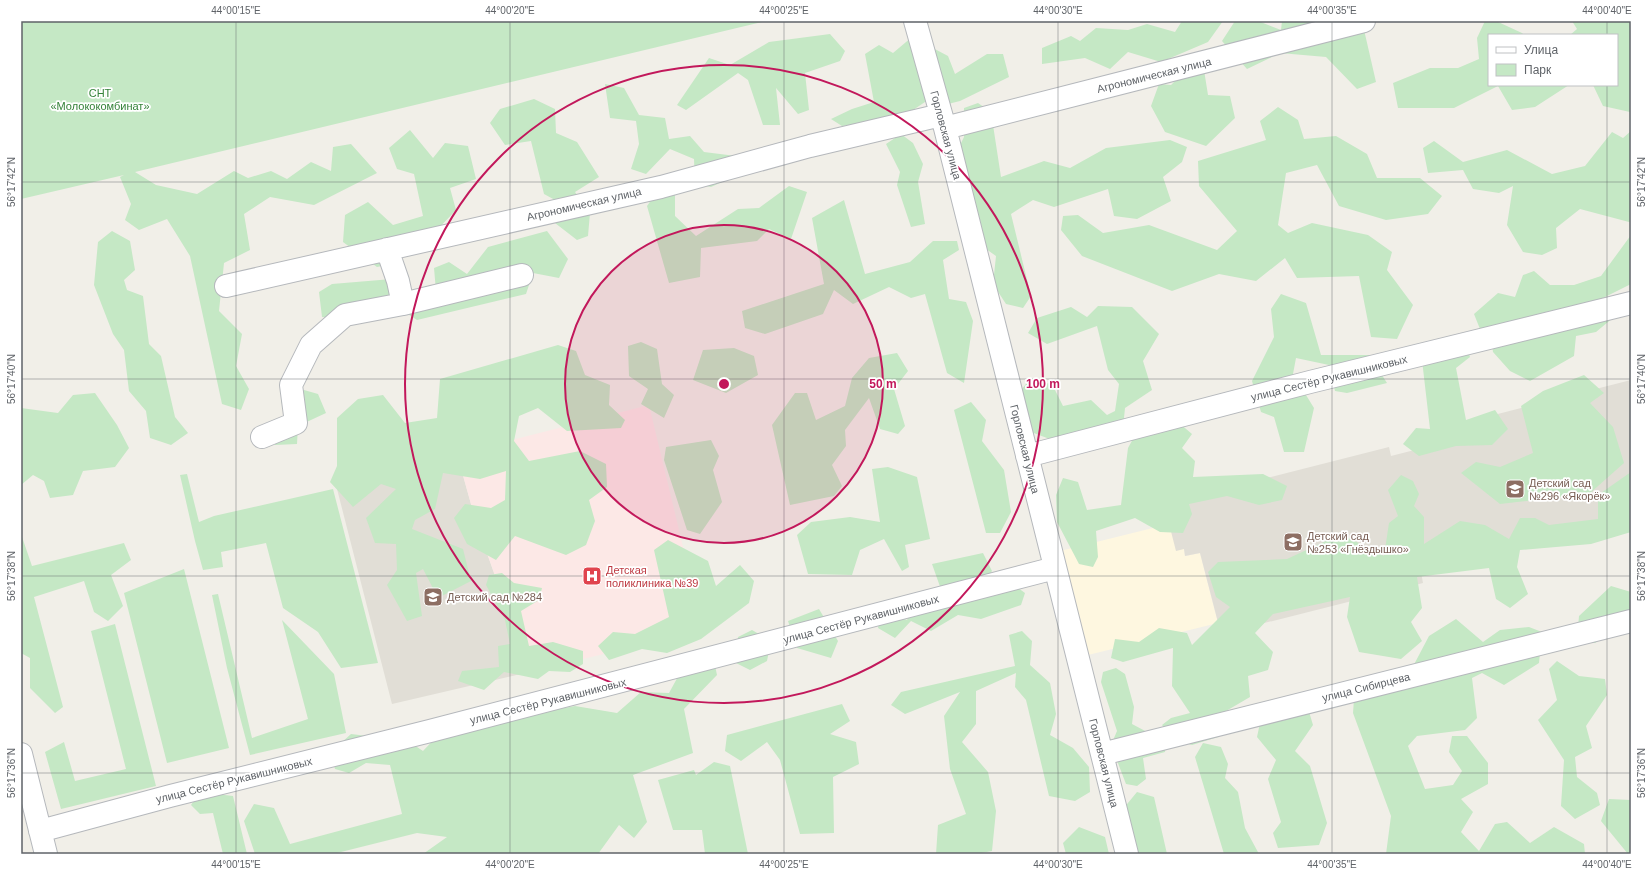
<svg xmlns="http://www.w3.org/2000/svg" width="1652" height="875" font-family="Helvetica,sans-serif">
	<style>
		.commercial { fill: #fef7e0 }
		.education { fill: #e1ded6 }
		.medical { fill: #fce8e6 }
		.green { fill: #c5e8c5 }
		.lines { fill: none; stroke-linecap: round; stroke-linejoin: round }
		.minor-casing { stroke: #b5b8bc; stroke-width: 24 }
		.minor { stroke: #fff; stroke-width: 22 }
		.ticks { fill: none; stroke: #5f6368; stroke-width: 1; stroke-opacity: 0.45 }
		.ring { fill: none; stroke: #c2185b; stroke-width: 2 }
		.labels { text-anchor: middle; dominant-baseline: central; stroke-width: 3.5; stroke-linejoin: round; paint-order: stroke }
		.street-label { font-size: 11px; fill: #5f6368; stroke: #fff }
		.park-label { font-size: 11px; fill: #348238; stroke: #fff }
		.education-label { font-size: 11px; fill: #785e54; stroke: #fff; text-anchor: start }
		.health-label { font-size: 11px; fill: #be3a42; stroke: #fff; text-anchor: start }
		.centre { fill: #c2185b; stroke: #fff; stroke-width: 2 }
		.ring-label { font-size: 12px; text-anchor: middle; font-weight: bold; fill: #c2185b; stroke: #fff; stroke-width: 3.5; stroke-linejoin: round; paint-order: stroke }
		.neatline { fill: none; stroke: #5f6368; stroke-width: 1.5 }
		.ticks-label { font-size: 10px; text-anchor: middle; fill: #5f6368 }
	</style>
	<rect width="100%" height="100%" fill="#f1efe8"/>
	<!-- commercial -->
	<path class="commercial" d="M1169 524 1184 549 1185 556 1200 553 1218 623 1088 655 1060 551Z"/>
	<!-- education -->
	<path class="education" d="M1631 380V521L1421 572 1423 583 1221 634 1200 553 1185 556 1184 549 1176 551 1164 504 1389 447 1391 456 1493 430 1490 416Z
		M457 454 476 522 529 672 392 704 336 485Z"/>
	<!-- medical -->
	<path class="medical" d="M649 405 703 630 529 672 476 522 457 454Z"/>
	<!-- green -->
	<path class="green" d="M21 21H766L135 172 156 185 197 194 234 171 248 178 271 171 287 179 311 162 331 171 333 147 351 144 377 173 314 205 270 197 244 214 250 250 224 263 219 311 242 334 236 366 249 389 241 410 222 404 190 256 167 219 139 230 125 220 131 204 120 177 124 175 21 199Z
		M1182 21H1223L1208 42 1161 62 1128 52 1110 69 1085 58 1042 64V48L1071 36 1080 41 1096 28 1128 30 1147 24 1175 32Z
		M1235 21H1258L1281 30 1282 21H1362L1376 82 1357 89 1326 57 1280 53 1247 69 1222 41Z
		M1485 21H1496L1522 33 1524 35H1489V85H1569L1535 107 1512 110 1498 86 1454 108H1398L1393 83 1430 68H1458L1479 59 1477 38Z
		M1572 21H1631L1630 112 1603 106 1593 85H1617V35H1570L1577 29Z
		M830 34 845 51 840 61 805 73 809 110 798 114 776 88 780 125H763L748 80 738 73 686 110 677 105 709 58 730 65 769 42Z
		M912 37 948 56 955 74 987 54H1003L1009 77 960 101 944 105 928 100 901 118 842 126 831 119 852 109 874 102 865 54 879 45 893 53Z
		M1186 70H1204L1208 95 1230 96 1235 118 1206 146 1165 132 1151 106 1159 84 1171 85Z
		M605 84 624 88 639 115 665 118 669 139 690 136 704 152 744 157 746 171 711 187 695 184 694 159 670 149 646 174 631 169 639 144 636 121 610 118Z
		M534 99 555 109 556 133 577 142 599 177 575 192 590 213 588 236 577 240 555 223V200L544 194 531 141 505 145 490 123 500 109Z
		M978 103 991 112 1001 177 1044 161 1070 168 1106 148 1170 140 1187 147 1182 162 1163 177 1171 201 1137 219 1114 216 1108 189 1054 207 1033 200 1011 214 1031 296 1023 308 1006 304 993 284 996 256 979 244 949 168 964 137V108Z
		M1278 107 1298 120 1304 139 1336 136 1367 154 1377 178H1420L1442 196 1428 214 1386 220 1339 206 1317 165 1286 173 1278 225 1288 233 1312 223 1368 235 1392 252 1387 270 1413 305 1397 339 1371 337 1359 276 1297 278 1285 258 1256 281 1219 274 1172 291 1082 256 1061 230 1063 216 1078 215 1103 233 1149 225 1217 250 1237 231 1199 186 1198 161 1266 140 1260 121Z
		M410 130 433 158 445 143 468 146 476 179 450 188 456 210 437 230 392 264 377 267 343 242 345 215 368 202 393 225 423 216 414 174 397 169 389 148Z
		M1631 131V221L1629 222 1580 209 1556 228 1557 248 1542 255 1523 252 1507 225 1513 186 1499 193 1473 189 1463 170 1428 173 1423 148 1434 141 1463 162 1507 150 1552 174 1585 166 1612 132 1623 138Z
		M901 134 913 143 923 164 918 182 925 224 911 227 897 185 900 172 886 144Z
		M789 186 807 192 791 239 769 229 757 241 701 248 700 277 669 283 647 206 656 193H675V216L696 236 738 209 759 208Z
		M844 200 865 274 910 262 933 241H957L959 250 943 260 949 299 966 302 973 321 964 383 947 373 925 294 911 298 889 287 853 304 834 290 823 314 765 334 745 328 742 311 824 284 812 218Z
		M112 231 130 241 135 270 124 280 127 290 143 296 149 344 161 356 175 417 188 433 171 445 150 438 146 411 129 391 124 350 113 334 94 285 98 242Z
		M547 231 568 259 559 278 533 273 526 294 417 320 394 305 349 319 322 317 319 292 332 284 392 279 398 289 436 291 434 268 449 262 467 274 488 247Z
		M1631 235V284L1601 299 1614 317 1596 332 1576 336 1574 356 1530 381 1510 371 1493 352 1490 330 1480 329 1474 314 1498 293 1515 297 1523 275 1534 271 1550 285H1574L1601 276Z
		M1281 294 1306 303 1321 355H1369L1387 383 1347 393 1335 391 1329 365 1296 358 1293 374 1314 408 1304 452H1284L1274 417 1261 412 1252 381 1274 337 1271 309Z
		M1098 306 1132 307 1159 334 1143 361 1152 390 1125 408 1123 428 1063 444 1023 429 1015 398 1029 380 1052 384 1063 406 1091 400 1107 415 1115 411 1119 384 1108 370 1097 326 1047 344 1028 333 1037 318 1071 307 1087 317Z
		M641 342 657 349 662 384 674 395 664 418 641 404 648 389 629 376 628 346Z
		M1465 342 1470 357 1456 368 1466 420 1495 410 1508 429 1492 445 1456 446 1419 456 1403 444 1416 428 1430 429 1422 360Z
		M558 345 576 351 585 375 610 385 609 405 625 420 621 428 567 431 538 408 519 416 514 441 529 461 580 451 606 464 607 487 589 500 595 521 586 545 566 555 515 536 496 560 467 544 454 518 465 504 491 508 505 500 506 471 480 479 443 473 435 509 415 520 412 529 463 549 471 581 438 598 423 569 416 573 422 616 407 621 387 585 397 570 396 544 375 543 366 518 396 489 381 484 353 507 330 482 337 466V418L358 399 383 395 405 423 437 418 440 379Z
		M734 348 754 356 758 375 726 393 693 380 703 350Z
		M897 353 908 371 894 389 905 426 898 434 880 429 869 398 845 430 846 446 832 465 842 486 834 496 790 505 772 425 795 393H807L816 420 845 406 852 378 869 358Z
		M1584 375 1604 393 1590 403 1613 427 1624 463 1589 494 1500 504 1461 473 1476 462 1500 467 1533 453 1521 406 1543 391Z
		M304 390 318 394 326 413 298 426 297 444 275 445 270 423 285 418 281 400Z
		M95 393 117 425 129 448 115 467 83 471 73 495 50 498 44 481 33 475 21 485V408L58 413 73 395Z
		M971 402 986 420 982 441 1004 470 1011 512 1000 533H986L954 410Z
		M1145 417H1172L1192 434 1182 448 1195 461 1193 477 1263 474 1287 486 1282 500 1259 505 1227 496 1189 504 1192 514 1183 533 1160 532 1135 518 1096 531 1098 557 1093 567 1079 564 1057 522 1056 495 1063 478 1078 482 1087 510 1121 505 1128 448Z
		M711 440 719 456 713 470 722 502 700 534 687 530 664 460 666 447Z
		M888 467 917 477 930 539 905 545 909 567 902 571 884 539 860 550 852 575 808 574 797 535 811 522 850 517 880 522 872 469Z
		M1631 472V532L1591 544 1520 550 1517 567 1528 594 1510 608 1496 599 1489 568 1417 577 1422 608 1411 622 1422 641 1401 659 1359 652 1347 617 1350 597 1273 614 1255 633 1273 652 1268 670 1248 676 1250 697 1221 714 1218 737 1192 745 1174 740 1162 725 1171 718 1190 713 1172 686 1173 648 1123 662 1111 658 1115 639 1139 642 1159 628 1187 633 1192 645 1230 607 1216 597 1208 572 1218 562 1287 559 1341 534 1384 556 1389 523 1398 516 1388 490 1401 475 1413 481 1419 494 1414 506 1424 517V544L1460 521 1485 525 1509 539 1520 518H1535L1549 525 1598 519V495Z
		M187 474 199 522 214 516 333 489 378 663 341 668 318 632 283 608 266 543 221 552 223 567 203 570 195 541 180 475Z
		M21 534 32 566 124 543 131 560 111 575 123 606 108 621 94 612 84 581 34 597 63 707 55 713 30 688V658L21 653Z
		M668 540 708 561 716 586 740 565 754 581 749 603 701 639 667 653 642 649 609 660 598 646 613 632 635 634 669 617 654 550Z
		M983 553 992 571 981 586 990 597 1010 582 1025 593 1021 605 981 619 958 615 931 631 911 621 895 638 878 628 881 611 907 620 916 602 943 595 932 564Z
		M184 569 229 748 167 763 124 593Z
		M502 573 514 583 542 588 539 600 521 611 529 646 553 642 583 651V664L570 672 549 671 538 679 504 672 484 690 458 681 462 671 499 667 498 646 510 644 505 620 486 585 489 575Z
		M1611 586 1631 592V617L1595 643 1577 639 1579 616Z
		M218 594 252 738 308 719 282 620 334 674 346 733 250 755 227 668 212 595Z
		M819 609 838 641 831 658 797 648 788 621Z
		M1456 619 1483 642 1500 630 1529 627 1542 632 1539 663 1504 685 1482 673 1472 678 1477 718 1465 730 1417 736 1408 746 1425 789 1453 785 1462 771 1449 752 1452 736H1467L1488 763V784L1461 799 1473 812 1461 832 1479 851 1495 824 1507 822 1530 843 1554 827 1584 844 1585 854H1386L1391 816 1353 713 1355 685 1409 674 1429 636Z
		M115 624 156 786 61 809 45 752 64 742 75 781 126 769 91 631Z
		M752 630 771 641 767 661 750 670 736 663 738 637Z
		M1022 631 1032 641 1030 665 1050 683 1056 714 1050 735 1073 748 1089 767 1090 792 1075 801 1049 796 1026 700 1015 687 1016 673 976 691V724L962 742 988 772 996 811 992 851 976 854H936L938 825 966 814 950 769 944 716 960 692 905 714 891 705 901 692 1015 666 1009 635Z
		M713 656 717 675 684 709 693 753 633 775 647 822 634 838 619 825 598 854H423L447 837 417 833 333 854H255L244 821 254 804 274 808 290 844 402 814 390 765 366 763 349 773 335 769 330 753 351 734 408 741 423 751 442 731 575 706 617 713 641 692 669 693 686 662Z
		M1557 661 1579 676 1605 679 1607 695 1586 726 1592 748 1575 757 1577 777 1597 793 1600 805 1575 819 1561 806 1564 760 1538 720 1557 700 1549 669Z
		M1116 668 1125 674 1134 707 1132 724 1166 742 1165 752 1143 758 1146 779 1137 786 1126 784 1111 745 1117 731 1101 682 1103 672Z
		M842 704 850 721 830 734 856 742 859 764 833 777 834 833 800 834 780 760 767 742 741 761 725 751 727 735Z
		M1307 705 1313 725 1295 751 1310 766 1327 823 1319 845 1278 848 1273 833 1281 822 1268 779 1276 760 1257 737 1263 709Z
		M1203 743 1221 747 1228 764 1225 778 1238 792 1245 828 1259 854H1224L1195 757Z
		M714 762 730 766 748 854H705L702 830H673L658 780 694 770 696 775Z
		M200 792 233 796 247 854H223L213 813 200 814 191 805Z
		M1137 792 1154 797 1167 854H1139L1131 845 1123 809Z
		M1609 799 1631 800V854H1628L1601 821Z
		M1079 827 1105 837 1109 854H1066L1063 843Z"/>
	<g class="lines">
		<!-- minor casing -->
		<g class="minor-casing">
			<path id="minor" d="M915 21 945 128 1127 854
				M945 128 1364 21
				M226 286 661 187 810 146 941 115
				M403 304 522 275
				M262 437 296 423 291 385 311 345 345 315 403 304 398 281 387 249
				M1027 456 1310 382 1631 303
				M21 754 46 854
				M1102 754 1631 621
				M40 831 170 796 430 731 1055 568"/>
		</g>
		<!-- minor -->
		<use href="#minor" class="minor"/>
	</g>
	<!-- ticks -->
	<path class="ticks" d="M236 21V854M510 21V854M784 21V854M1058 21V854M1332 21V854M1607 21V35M1607 85V854M21 182H1631M21 379H1631M21 576H1631M21 773H1631"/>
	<!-- distance rings -->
	<circle cx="724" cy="384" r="159" fill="#c2185b" fill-opacity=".12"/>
	<g class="ring">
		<circle cx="724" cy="384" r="159"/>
		<circle cx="724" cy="384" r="319"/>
	</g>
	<!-- icons -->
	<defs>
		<g id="school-square" transform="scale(1)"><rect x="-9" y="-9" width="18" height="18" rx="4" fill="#8d6e63" stroke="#fff"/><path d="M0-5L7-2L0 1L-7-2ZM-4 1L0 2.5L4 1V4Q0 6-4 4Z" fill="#fff"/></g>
		<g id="hospital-square" transform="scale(1)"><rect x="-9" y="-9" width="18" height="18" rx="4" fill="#e0444e" stroke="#fff"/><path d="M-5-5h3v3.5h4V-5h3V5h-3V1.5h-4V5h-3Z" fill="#fff"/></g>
	</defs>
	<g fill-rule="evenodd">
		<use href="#school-square" x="1515" y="489"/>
		<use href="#school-square" x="1293" y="542"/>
		<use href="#hospital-square" x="592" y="576"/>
		<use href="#school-square" x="433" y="597"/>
	</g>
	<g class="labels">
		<!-- street labels -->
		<g class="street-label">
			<text transform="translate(1154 75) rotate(-14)">Агрономическая улица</text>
			<text transform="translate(946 135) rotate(75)">Горловская улица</text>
			<text transform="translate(584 204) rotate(-13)">Агрономическая улица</text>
			<text transform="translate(1329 378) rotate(-14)">улица Сестёр Рукавишниковых</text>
			<text transform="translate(1025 449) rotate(76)">Горловская улица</text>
			<text transform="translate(861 619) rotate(-15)">улица Сестёр Рукавишниковых</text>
			<text transform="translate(1366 687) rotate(-14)">улица Сибирцева</text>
			<text transform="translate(548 701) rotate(-14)">улица Сестёр Рукавишниковых</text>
			<text transform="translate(1104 763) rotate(76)">Горловская улица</text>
			<text transform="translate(234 780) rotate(-14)">улица Сестёр Рукавишниковых</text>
		</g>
		<!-- park labels -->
		<g class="park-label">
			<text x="100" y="93">СНТ<tspan x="100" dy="13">«Молококомбинат»</tspan></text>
		</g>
		<!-- education labels -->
		<g class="education-label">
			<text x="1529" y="483">Детский сад<tspan x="1529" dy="13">№296 «Якорёк»</tspan></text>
			<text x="1307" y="536">Детский сад<tspan x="1307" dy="13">№253 «Гнёздышко»</tspan></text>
			<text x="447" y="597">Детский сад №284</text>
		</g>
		<!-- health labels -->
		<g class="health-label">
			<text x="606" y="570">Детская<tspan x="606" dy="13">поликлиника №39</tspan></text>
		</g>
	</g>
	<circle cx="724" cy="384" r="6" class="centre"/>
	<g class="ring-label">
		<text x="883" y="388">50 m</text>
		<text x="1043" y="388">100 m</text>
	</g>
	<!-- border -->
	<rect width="1652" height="875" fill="none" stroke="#ffffff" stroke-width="44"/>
	<!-- legend -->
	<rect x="1488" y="34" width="130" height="52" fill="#ffffff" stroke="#bfc1c3"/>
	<rect x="1496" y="47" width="20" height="6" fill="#ffffff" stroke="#bfc1c3"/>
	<text x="1524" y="54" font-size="12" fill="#5f6368">Улица</text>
	<rect x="1496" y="64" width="20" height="12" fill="#c5e8c5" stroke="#bfc1c3"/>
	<text x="1524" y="74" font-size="12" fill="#5f6368">Парк</text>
	<rect x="22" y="22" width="1608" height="831" class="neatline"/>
	<g class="ticks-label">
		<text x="236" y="14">44°00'15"E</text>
		<text x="510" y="14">44°00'20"E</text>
		<text x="784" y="14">44°00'25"E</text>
		<text x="1058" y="14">44°00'30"E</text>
		<text x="1332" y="14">44°00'35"E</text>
		<text x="1607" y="14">44°00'40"E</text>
		<text transform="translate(11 182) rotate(-90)" y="4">56°17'42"N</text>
		<text transform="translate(1641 182) rotate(-90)" y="4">56°17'42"N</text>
		<text transform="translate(11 379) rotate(-90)" y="4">56°17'40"N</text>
		<text transform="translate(1641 379) rotate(-90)" y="4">56°17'40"N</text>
		<text transform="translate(11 576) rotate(-90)" y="4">56°17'38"N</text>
		<text transform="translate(1641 576) rotate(-90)" y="4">56°17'38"N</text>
		<text transform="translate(11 773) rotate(-90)" y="4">56°17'36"N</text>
		<text transform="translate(1641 773) rotate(-90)" y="4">56°17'36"N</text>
		<text x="236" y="868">44°00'15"E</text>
		<text x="510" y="868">44°00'20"E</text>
		<text x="784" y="868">44°00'25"E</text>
		<text x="1058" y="868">44°00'30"E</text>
		<text x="1332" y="868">44°00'35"E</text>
		<text x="1607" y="868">44°00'40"E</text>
	</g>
</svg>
